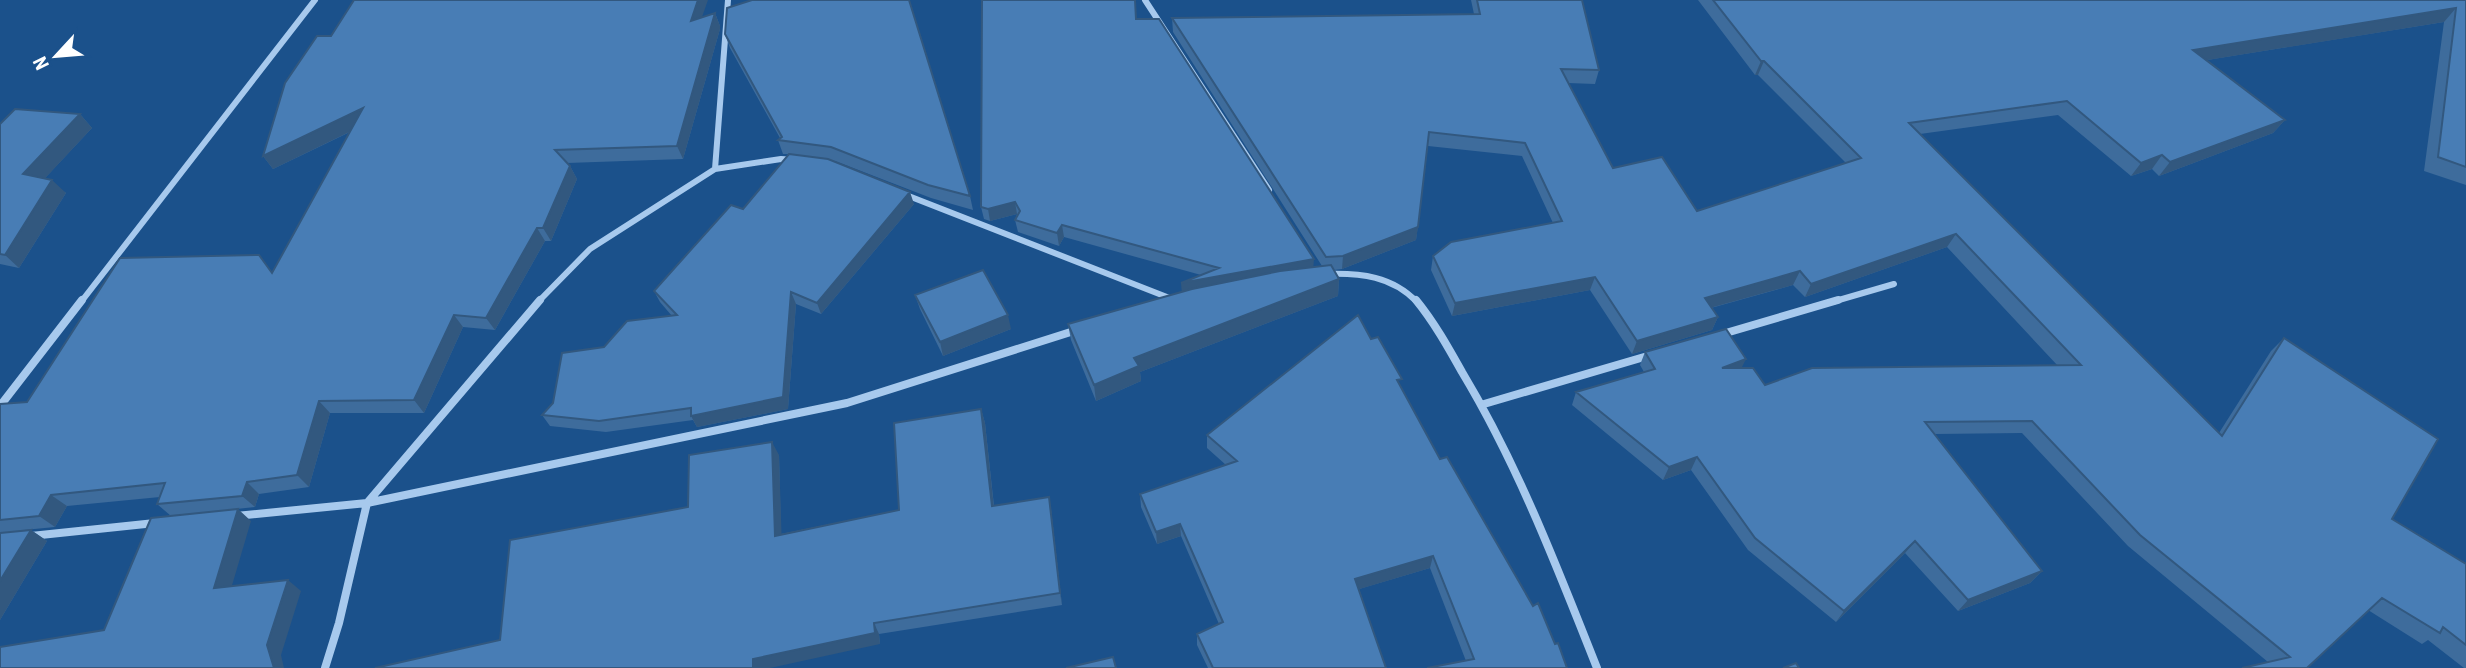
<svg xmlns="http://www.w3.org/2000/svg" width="2466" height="668" font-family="'Roboto Condensed',sans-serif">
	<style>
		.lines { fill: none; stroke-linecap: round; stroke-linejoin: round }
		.minor-far1 { stroke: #a7c9ed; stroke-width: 6 }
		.minor { stroke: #a7c9ed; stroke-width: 8 }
		.wall { fill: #3e6c9c }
		.shaded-wall { fill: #32587f }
		.building { fill: #487db5; stroke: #32587f; stroke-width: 2 }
	</style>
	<rect width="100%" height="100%" fill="#1b518b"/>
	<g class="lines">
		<!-- minor-far1 -->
		<path class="minor-far1" d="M1145 0 1269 190
			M715 169 781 159 795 160
			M906 195 1172 299
			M1327 274C1361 273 1392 276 1417 302
			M81 302 315 0
			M538 302 590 249 715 169 728 0
			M1832 302 1894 284"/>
		<!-- minor -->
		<path class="minor" d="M1416 300C1434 322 1448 347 1462 372 1518 465 1557 567 1597 668
			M1719 335 1838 300
			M1484 404 1651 355
			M0 406 82 300
			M236 516 367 503 847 403 1077 330
			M31 536 155 523
			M325 668 339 623 367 503 540 300"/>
	</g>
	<!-- wall -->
	<path class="wall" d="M1471 0H1582L1599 70 1595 84 1568 83 1613 168 1697 211 1846 163 1758 75H1755L1698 0H2466V185L2424 171 2444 22 2207 60 2285 120 2273 133 2159 176 2152 169 2131 176 2058 115 1920 134 2219 433 2271 351 2284 338 2392 519 2466 564V668H2464L2428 640 2422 644 2368 610 2307 668 2268 662 2128 546 2022 433 1935 434 2042 571 2030 583 1958 611 1905 553 1836 622 1748 550 1691 470 1663 480 1572 405 1576 392 1644 372 1640 365 1645 352 1741 368 1765 385 2058 366 1947 247 1805 297 1793 285 1711 308 1718 317 1712 330 1632 354 1590 290 1452 316 1431 270 1433 256 1553 223 1522 156 1428 146 1416 240 1342 269 1334 270 1339 279 1338 296 1140 372 1141 381 1096 401 1071 340 1068 324 1182 292 1201 275 1064 237 1059 246 1018 232 1015 220 1017 214 990 221 984 219 981 207 1136 19 1313 267 1322 266 1173 32 1172 18 1474 14Z
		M715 13 720 26V29L683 159 567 163 570 166 577 179 551 241H545L495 330 463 327 424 413H330L309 487 259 494 255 507 171 516 157 504 160 497 67 506 55 527 24 530H31L47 541 0 620V404L27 402 273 272 350 132 273 169 263 156 331 36 702 17Z
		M725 34 970 196 973 210 931 198 835 161 828 160 914 204 821 314 796 304 788 409 697 427 693 420 606 432 550 426 542 415 604 347 672 316 660 302 654 291 743 209 789 154H783L778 140 780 138 730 48Z
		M80 114 92 128 45 178 66 193 19 268 0 264V124Z
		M915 295 1011 329 943 356 920 309Z
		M1371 339 1401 388 1440 459 1555 644 1466 661 1430 568 1359 589 1386 668H1208L1197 645V634L1219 624 1181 536 1157 544 1141 507 1140 494 1226 465 1207 448V435Z
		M981 409 985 423 994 506 1051 509 1062 605 879 634 880 644 500 640 688 507 779 455 781 534 899 510Z"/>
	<!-- shaded-wall -->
	<path class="shaded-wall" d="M698 0H708L696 34 691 21Z
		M2456 8 2444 22 2183 64 2193 50Z
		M715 13 720 26V29L683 159 677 146Z
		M1761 61H1764L1758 75H1755Z
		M363 108 372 121 273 169 263 156Z
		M80 114 92 128 36 188 23 174Z
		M2285 120 2273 133 2159 176 2170 162Z
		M2162 155 2152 169 2131 176 2141 163Z
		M570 166 577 179 551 241 543 228Z
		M52 180 66 193 19 268 5 255Z
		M910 192 914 204 821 314 817 303Z
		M1015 202 1017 214 990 221 988 209Z
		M1062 225 1064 237 1059 246 1057 233Z
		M1418 227 1416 240 1342 269 1343 256Z
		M537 228 545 241 495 330 486 318Z
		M1956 234 1947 247 1805 297 1811 284Z
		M1314 259 1313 271 1182 295 1181 283Z
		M1800 271 1793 285 1699 311 1705 298Z
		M1595 277 1590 290 1452 316 1455 303Z
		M1339 279 1338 296 1140 372 1141 381 1096 401 1094 385 1134 358Z
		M791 292 796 304 788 409 697 427 691 416Z
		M454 315 463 327 424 413 414 400Z
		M1008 315 1011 329 943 356 940 342Z
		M1718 317 1712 330 1632 354 1637 341Z
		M1746 359 1740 371 1722 368Z
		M319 401 330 413 309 487 297 475Z
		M981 409 985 423 995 518 992 506Z
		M772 442 779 455 782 548 775 536Z
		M1697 457 1691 470 1663 480 1669 467Z
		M247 482 259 494 255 507 242 496Z
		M51 495 67 506 55 527 39 516Z
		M1049 497 1051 509 1062 605 1060 593Z
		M238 509 251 521 228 599 214 588Z
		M1180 524 1181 536 1157 544 1156 532Z
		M31 530 47 541 0 620V581Z
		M1915 541 1905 553 1836 622 1844 611Z
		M1433 556 1430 568 1353 591 1355 579Z
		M2042 571 2030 583 1958 611 1968 600Z
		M288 580 301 591 281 655 284 668H274L267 645Z
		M874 623 879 634 880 644 770 668H753V659Z"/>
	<!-- building -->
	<path class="building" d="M354 0H698L691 21 715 13 677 146 555 150 570 166 543 228H537L486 318 454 315 414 400 319 401 297 475 247 482 242 496 157 504 165 483 51 495 39 516 0 520V404L27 402 120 258 259 255 272 273 363 108 263 156 285 83 317 36H331Z
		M752 0H909L970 196 928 185 831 147 778 140 782 137 725 34 727 8Z
		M982 0H1135L1136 19H1159L1314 259 1181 283 1219 268 1062 225 1057 233 1015 220 1020 211 1015 202 988 209 981 207Z
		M1477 0H1582L1599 70 1561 69 1613 168 1662 157 1697 211 1861 158 1764 61H1761L1713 0H2466V167L2438 157 2456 8 2193 50 2285 120 2170 162 2162 155 2141 163 2067 101 1909 123 2222 436 2284 338 2438 439 2392 519 2466 564V645L2443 627 2440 633 2382 598 2307 668H2242L2290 657 2140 535 2032 421 1925 422 2042 571 1968 600 1915 541 1844 611 1755 538 1697 457 1669 467 1576 392 1655 369 1645 352 1726 329 1746 359 1722 368H1753L1765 385 1812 368 2081 365 1956 234 1811 284 1800 271 1705 298 1718 317 1637 341 1595 277 1455 303 1433 256 1451 242 1562 221 1525 143 1429 132 1418 227 1343 256 1326 257 1172 18 1480 14Z
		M15 109 80 114 23 174 52 180 5 255 0 254V124Z
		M789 154 828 159 910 192 817 303 791 292 783 397 691 416V408L599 421 542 415 553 403 562 353 604 347 627 321 677 315 654 291 731 205 743 209Z
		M1331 265 1339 279 1134 358 1139 366 1094 385 1068 324 1192 289 1280 271Z
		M983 270 1008 315 940 342 915 295Z
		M1358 315 1371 339 1378 337 1402 379 1397 380 1440 459 1447 457 1533 606 1538 603 1555 644 1558 643 1567 668H1427L1474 659 1433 556 1355 579 1386 668H1213L1197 634 1223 622 1180 524 1156 532 1140 494 1237 461 1207 435Z
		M981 409 992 506 1049 497 1060 593 874 623 875 633 753 659V668H375L500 640 510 540 688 507 689 455 772 442 775 536 899 510 894 423Z
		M238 509 214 588 288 580 267 645 274 668H0V647L104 630 151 518Z
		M31 530 0 581V533Z
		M1113 657 1116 668H1066Z
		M1796 663 1799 668H1783Z"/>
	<!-- north arrow -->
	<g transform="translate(56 56) rotate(244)" stroke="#1b518b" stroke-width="5" paint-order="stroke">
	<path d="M0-5L12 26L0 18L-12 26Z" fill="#ffffff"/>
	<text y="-10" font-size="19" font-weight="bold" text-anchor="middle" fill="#ffffff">N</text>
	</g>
</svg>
